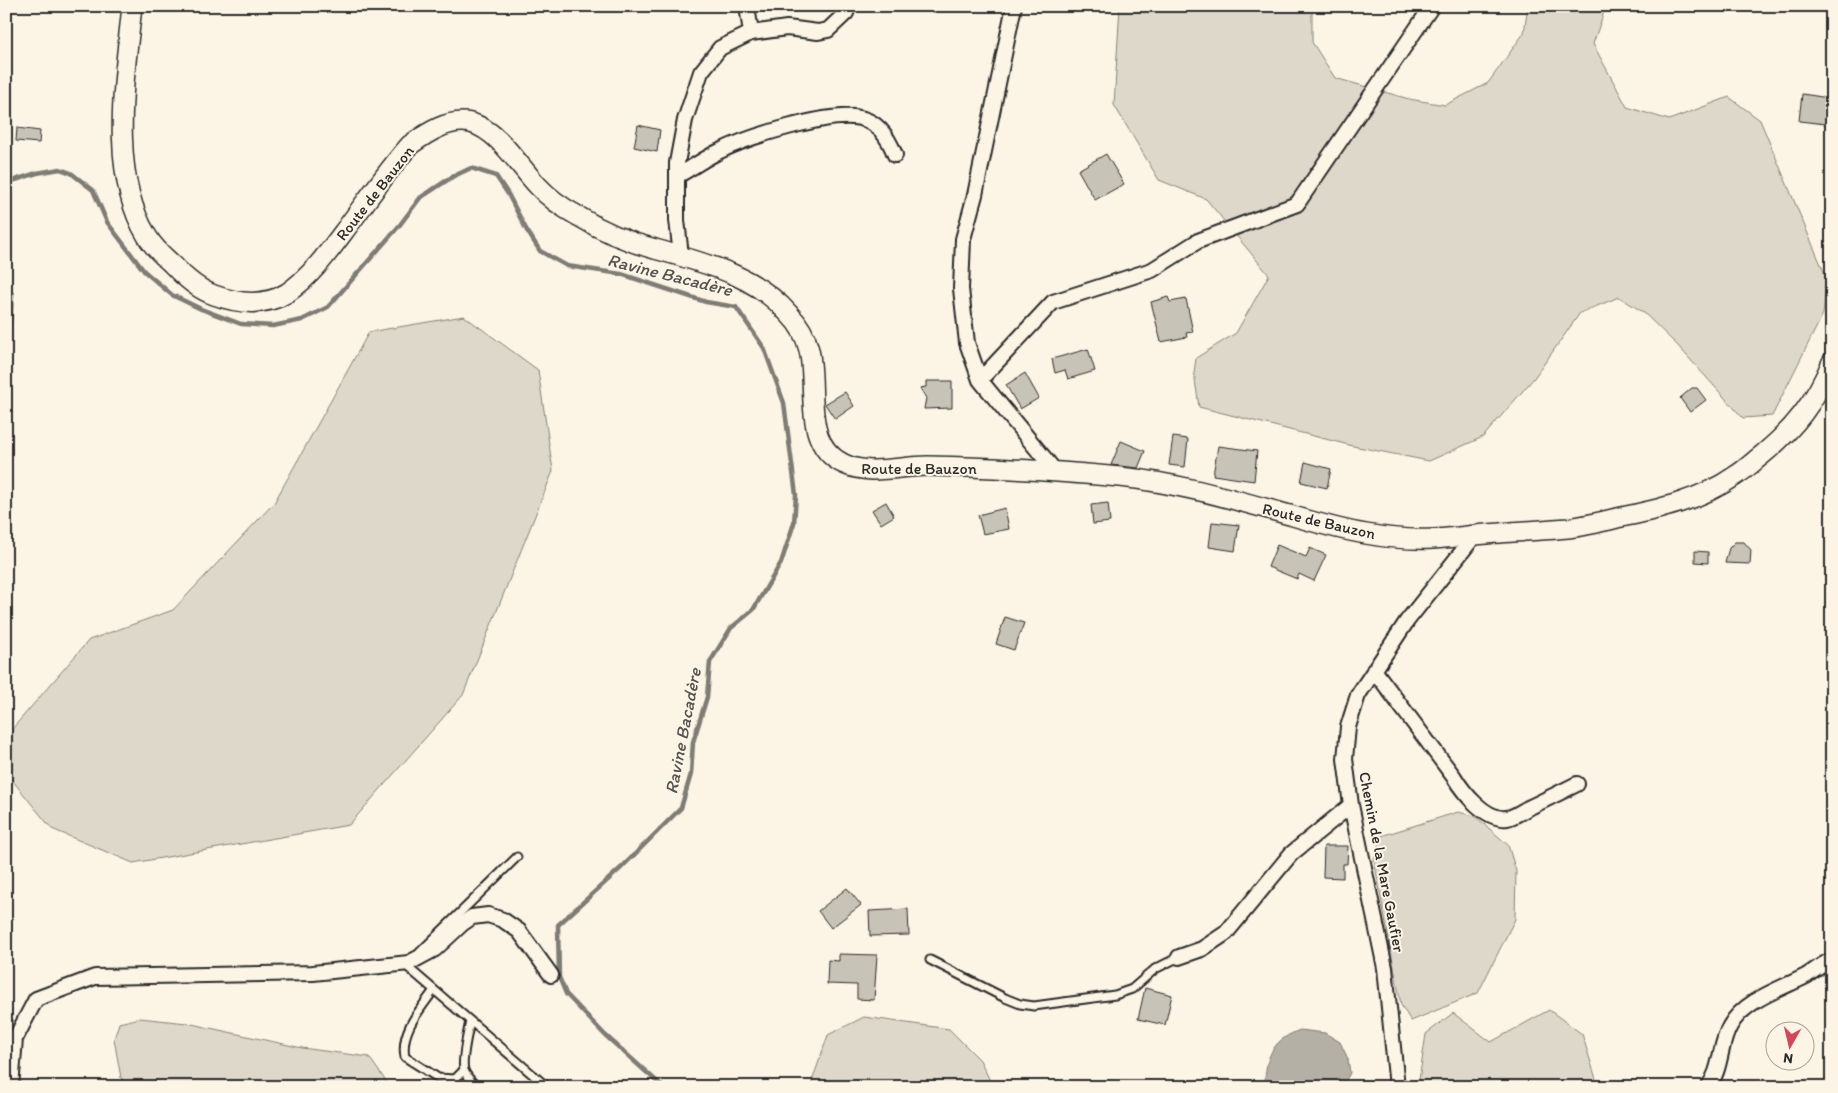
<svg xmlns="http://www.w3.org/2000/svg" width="1838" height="1093" font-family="Itim,sans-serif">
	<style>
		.green { fill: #ded8ca; stroke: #84827a }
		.water { fill: #b4b0a5; stroke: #7d7b74 }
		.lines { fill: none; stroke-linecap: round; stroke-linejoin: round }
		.stream { stroke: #7d7b74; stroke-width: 4.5 }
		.building { fill: #c8c3b7; stroke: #2b2b2b }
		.lane-casing { stroke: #2b2b2b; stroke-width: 11 }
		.street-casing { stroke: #2b2b2b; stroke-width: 18 }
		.secondary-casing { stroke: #2b2b2b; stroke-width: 22 }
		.lane { stroke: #fcf5e5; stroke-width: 7 }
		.street { stroke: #fcf5e5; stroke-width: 14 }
		.secondary { stroke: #fcf5e5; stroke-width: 19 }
		.labels { text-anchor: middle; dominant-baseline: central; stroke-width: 4; stroke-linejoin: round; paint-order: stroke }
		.street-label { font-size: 16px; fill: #2b2b2b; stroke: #fcf5e5 }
		.water-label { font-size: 18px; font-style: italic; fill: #545350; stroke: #fcf5e5 }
	</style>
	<rect width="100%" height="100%" fill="#fcf5e5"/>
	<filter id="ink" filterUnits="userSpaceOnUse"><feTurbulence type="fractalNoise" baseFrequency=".02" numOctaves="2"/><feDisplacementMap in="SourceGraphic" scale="10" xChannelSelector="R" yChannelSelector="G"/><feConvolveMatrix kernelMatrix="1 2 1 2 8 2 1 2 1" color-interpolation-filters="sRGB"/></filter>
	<g filter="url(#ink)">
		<!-- green -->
		<path class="green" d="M1120 6H1312V42L1335 78 1409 99 1445 105 1488 83 1524 33 1528 6H1606L1593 44 1627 107 1669 120 1729 97 1760 120 1827 279 1823 314 1772 416 1743 418 1678 346 1643 312 1619 297 1580 313 1534 378 1483 437 1429 461 1353 446 1199 407 1194 373 1196 358 1236 333 1269 275 1206 199 1159 180 1114 105Z
			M6 285 14 293 6 393Z
			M464 316 538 370 553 471 463 695 349 825 133 863 52 829 12 780V729L89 640 173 610 274 503 369 332Z
			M1458 812 1475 816 1508 845 1516 871 1515 919 1478 993 1411 1021 1401 1005 1374 860 1381 836Z
			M1549 1010 1582 1034 1596 1079 1595 1087H1418L1426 1034 1453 1013 1491 1042Z
			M864 1017 949 1029 980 1060 993 1087H810L828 1035Z
			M140 1018 187 1023 302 1048 369 1057 390 1087H130L121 1078 114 1039 119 1023Z"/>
		<!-- water -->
		<path class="water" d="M1300 1030 1325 1033 1340 1042 1348 1059 1350 1073 1342 1087H1273L1265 1078C1267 1053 1275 1039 1300 1030Z"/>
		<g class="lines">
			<!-- stream -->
			<path class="stream" d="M6 183 37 173 60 169 71 173 93 190 107 222 144 271 172 295 201 309 241 324 273 326 302 320 328 307 399 226 420 198 452 177 471 168 496 176 508 194 526 229 540 251 567 266 621 274 706 302 736 307 764 348 784 403 796 495 794 523 781 563 753 610 731 628 710 662 707 697 693 742 691 774 681 808 621 868 558 925 559 977 566 994 605 1035 663 1087"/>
		</g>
		<!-- building -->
		<path class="building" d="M1802 94 1829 98 1826 124 1799 121Z
			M638 125 660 130 657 152 634 147Z
			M17 128 40 131 39 143 16 141Z
			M1106 154 1124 184 1095 200 1078 170Z
			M1168 297 1170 302 1186 299 1193 332 1186 333 1187 337 1161 342 1151 302Z
			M1088 349 1095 371 1068 379 1065 370 1055 373 1052 359Z
			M1025 373 1039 398 1020 409 1006 385Z
			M926 381H952V408L924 409 926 398 920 388 926 387Z
			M1692 388H1697L1706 400 1690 412 1680 398Z
			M845 392 854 406 835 419 825 404Z
			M1173 437 1188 439 1185 467 1169 465Z
			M1121 441 1145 451 1138 468 1111 465Z
			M1218 446 1257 451 1254 481 1213 475Z
			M1305 462 1331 469 1327 488 1301 482Z
			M886 502 894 516 881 524 872 510Z
			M1108 503 1110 522 1093 524 1091 505Z
			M1005 508 1009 529 983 534 978 515Z
			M1212 522 1239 525 1235 551 1209 547Z
			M1735 542H1744L1751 550 1750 564 1725 563 1729 548Z
			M1277 545 1306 557 1310 548 1326 555 1314 581 1299 574 1297 579 1268 567Z
			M1695 551 1708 552V563L1695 562Z
			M1005 617 1024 623 1014 650 996 644Z
			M1324 846H1348L1347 864H1343V878L1323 877Z
			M847 888 861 905 831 928 818 911Z
			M908 909 909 935 870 936 869 911Z
			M839 954 877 955 874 1000 857 999V985L827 984 828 960 839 961Z
			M1145 988 1172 995 1165 1025 1138 1019Z"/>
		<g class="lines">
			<!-- lane casing -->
			<g class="lane-casing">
				<path id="lane" d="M420 952 517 857
					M930 960 1005 998 1020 1004 1034 1006 1115 995 1132 989 1155 969 1179 957
					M404 964 546 1086
					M434 990C420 1010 400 1031 405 1057L438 1078 455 1079 464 1070
					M470 1021C468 1032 461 1060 464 1070 466 1076 472 1082 477 1087"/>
			</g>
			<!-- street casing -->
			<g class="street-casing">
				<path id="street" d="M747 6 751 33
					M1014 6 975 195 963 239 961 289 967 343 980 380 1055 471
					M677 176C692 168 705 158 720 151 748 137 830 111 860 118 879 122 889 139 895 155
					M681 256 677 220V163L685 120 701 72 720 48 751 33 787 28 818 32 828 30 846 13 849 6
					M980 380 1053 302 1152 270 1198 241 1297 204 1432 6
					M1374 670 1454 777C1463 792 1486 821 1507 818 1514 817 1522 811 1528 808 1545 800 1561 792 1577 784
					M1179 957 1202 949 1226 933 1291 854 1351 805
					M11 1087 15 1039 36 999 95 977 313 973 409 963 435 949 462 924 472 917 488 915 503 920 519 931 551 975
					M1397 1087 1385 968 1351 805 1345 759 1348 727 1358 695 1407 621 1476 534
					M1708 1087C1722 1069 1719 1045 1730 1026 1744 1000 1781 989 1806 976 1814 971 1822 964 1832 960"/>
			</g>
			<!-- secondary casing -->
			<g class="secondary-casing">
				<path id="secondary" d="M132 6C125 76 108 173 147 236 153 247 163 256 172 264 184 277 197 289 214 295 239 304 264 307 287 293 312 276 330 250 348 226 368 199 387 171 410 145 427 133 449 118 471 123 498 130 519 166 538 186 549 198 563 208 578 216 602 231 628 242 655 249 704 263 754 274 789 314 799 324 806 337 809 350 818 388 801 444 844 464 869 476 901 466 927 466 992 467 1056 471 1120 477 1179 483 1236 500 1293 516 1317 523 1341 530 1366 534 1388 538 1411 540 1433 539 1456 538 1478 534 1500 533 1523 531 1545 530 1568 528 1584 526 1601 522 1617 518 1657 510 1701 500 1735 476 1745 470 1753 462 1762 455 1795 428 1815 402 1832 362"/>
			</g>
			<!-- lane -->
			<use href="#lane" class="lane"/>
			<!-- street -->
			<use href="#street" class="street"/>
			<!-- secondary -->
			<use href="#secondary" class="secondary"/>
		</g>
	</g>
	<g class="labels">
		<!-- street labels -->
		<g class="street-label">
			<text transform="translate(375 193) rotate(-52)">Route de Bauzon</text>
			<text x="919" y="468">Route de Bauzon</text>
			<text transform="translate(1319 521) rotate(13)">Route de Bauzon</text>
			<text transform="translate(1382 862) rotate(79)">Chemin de la Mare Gaufier</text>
		</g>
		<!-- water labels -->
		<g class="water-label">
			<text transform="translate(670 275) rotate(14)">Ravine Bacadère</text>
			<text transform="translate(683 731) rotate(-79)">Ravine Bacadère</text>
		</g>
	</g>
	<!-- margin -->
	<rect width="1838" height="1093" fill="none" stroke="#fcf5e5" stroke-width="25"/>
	<rect x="12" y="12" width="1813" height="1068" fill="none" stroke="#2b2b2b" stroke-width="2" filter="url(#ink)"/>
	<!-- north arrow -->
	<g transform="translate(1790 1046) rotate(188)"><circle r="24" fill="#fcf5e5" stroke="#a8a49b"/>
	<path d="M0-4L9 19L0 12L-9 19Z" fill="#d1495b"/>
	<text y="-8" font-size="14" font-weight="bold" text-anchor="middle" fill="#2b2b2b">N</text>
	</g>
</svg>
